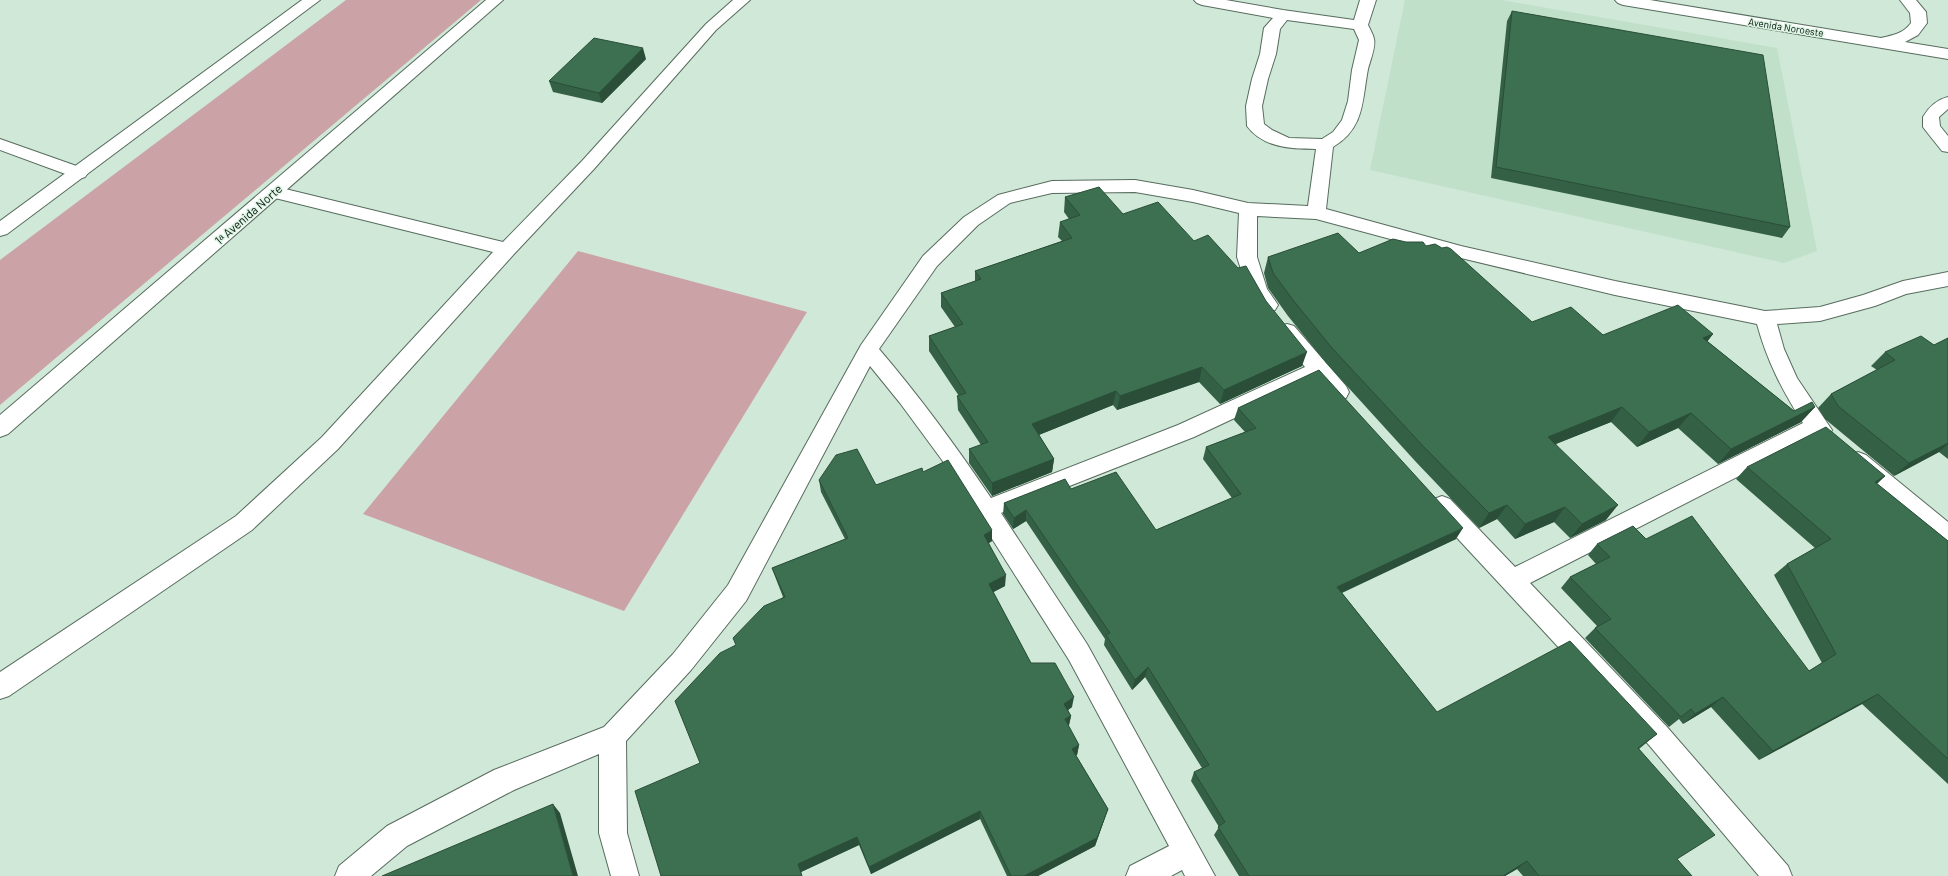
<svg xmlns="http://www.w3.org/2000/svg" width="1948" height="876" font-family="Barlow,sans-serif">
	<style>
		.built { fill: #c0e0ca }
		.green { fill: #cba3a6 }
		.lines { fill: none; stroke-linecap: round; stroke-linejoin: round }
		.minor-casing { stroke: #576c5e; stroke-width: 2 }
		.tertiary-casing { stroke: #576c5e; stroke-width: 2 }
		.secondary-casing { stroke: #576c5e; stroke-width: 2 }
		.minor { fill: #fff; fill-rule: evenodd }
		.tertiary { fill: #fff; fill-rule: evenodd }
		.secondary { fill: #fff; fill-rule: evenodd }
		.wall { fill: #346045 }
		.shaded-wall { fill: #2a4e38 }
		.building { fill: #3c7050; stroke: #2a4e38 }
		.labels { text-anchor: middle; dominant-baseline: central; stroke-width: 3; stroke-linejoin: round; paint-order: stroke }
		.far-street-label { font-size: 10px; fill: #08110b; stroke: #ddf5e4 }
		.street-label { font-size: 12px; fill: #08110b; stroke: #ddf5e4 }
	</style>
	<rect width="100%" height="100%" fill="#cfe8d7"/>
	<!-- built -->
	<path class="built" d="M1405 0H1501L1777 48 1817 251 1784 263 1370 170Z"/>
	<!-- green -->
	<path class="green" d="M346 0H481L0 405V260Z
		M578 251 807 312 624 611 363 514Z"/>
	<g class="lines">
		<!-- minor casing -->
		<g class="minor-casing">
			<path id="minor" d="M733 0H750L716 30 594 169 514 254 338 449 252 530 9 696 0 699V672L236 516 322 437 493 252 267 196 264 192 267 188 273 186 503 242 582 161 706 24Z
				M1194 0H1226L1283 10 1354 20 1360 0H1376L1368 25C1370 29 1373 34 1374 39 1376 47 1370 61 1368 69 1362 100 1365 128 1333 147L1326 209 1461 246 1615 281 1765 311 1820 307 1863 295 1903 281 1948 272V286L1906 294 1875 306 1820 321 1777 324 1784 349 1797 378 1832 430 1829 436 1821 439 1815 437 1530 583 1667 727 1788 866 1792 876H1759L1649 745 1434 513 1430 506 1434 499 1442 496 1450 499 1515 567 1803 423C1782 390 1767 361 1757 324L1615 295 1461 258 1316 219 1257 216V257L1267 289 1278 305 1275 310 1268 312 1261 310 1248 291 1237 257 1239 213 1193 202 1135 192 1052 193 1010 203 978 225 937 266 879 349C920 397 956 446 991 498L1178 425 1305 367 1280 336 1277 331 1280 326 1287 324 1294 326 1346 386 1349 392 1346 398C1330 403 1325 391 1316 380L1194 437 1001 513 1087 644 1215 876H1185L1182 870 1171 876H1126L1130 866 1169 846 1069 660 942 460 900 403 870 366 746 601 691 670 626 741 627 833 639 876H611L599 833V754L514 790 407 846 371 876H335L339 866 387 826 494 770 604 727 673 654 728 585 861 345 923 256 964 217 998 195 1052 181 1135 180 1193 190 1248 203 1308 206 1316 149C1292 149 1263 148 1247 126L1246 106 1252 79 1260 54 1264 28 1273 18 1202 5 1197 3ZM1287 20 1354 29 1359 40 1352 70 1348 101 1342 120 1333 132 1322 139 1289 138 1272 130 1264 124 1262 106 1268 79 1276 54 1280 29Z
				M1948 97V109L1939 117 1940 126 1948 136V152L1942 151 1926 131 1923 127V117C1929 107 1936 100 1948 97Z
				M0 139 85 169 88 173 85 177 79 179 0 150Z
				M1858 452 1866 455 1948 522V546L1940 543 1850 467 1847 461 1850 455Z"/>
		</g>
		<!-- tertiary casing -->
		<g class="tertiary-casing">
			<path id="tertiary" d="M1615 0H1650L1881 38C1893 35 1903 34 1911 23L1910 13 1900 0H1916L1926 12 1927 23 1918 35 1905 42 1948 49V59L1623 5 1618 3Z"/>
		</g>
		<!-- secondary casing -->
		<g class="secondary-casing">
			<path id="secondary" d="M302 0H320L7 234 0 236V221Z
				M486 0H503L8 434 0 437V415Z"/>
		</g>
		<!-- minor -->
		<use href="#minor" class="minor"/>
		<!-- tertiary -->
		<use href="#tertiary" class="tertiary"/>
		<!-- secondary -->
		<use href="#secondary" class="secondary"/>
	</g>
	<!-- wall -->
	<path class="wall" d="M1512 11 1790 227 1782 238 1491 178 1507 21Z
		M646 59 602 103 553 92 549 81Z
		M1065 197 1123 214 1302 366 1220 404 1199 382 1117 410 1113 405 1039 435 1054 459 1052 472 992 496 969 463V449L981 445 958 410 957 396H959L929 351V336L955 327 941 307V293L975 281V271L1062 241 1058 237 1060 222 1069 219 1064 212Z
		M1426 246 1532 322 1603 335 1713 334 1707 341 1794 411 1815 407 1801 422 1718 464 1678 428 1637 447 1611 422 1556 444 1606 520 1570 538 1554 522 1515 539 1497 519 1479 528 1416 462 1326 363 1288 316 1268 288 1264 273 1268 257 1359 253Z
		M1948 338V459L1939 452 1894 476 1825 419 1818 408 1831 394 1877 370 1871 366 1885 352 1934 345Z
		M1238 408 1456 539 1342 593 1437 712 1657 734 1639 749 1677 859 1692 876H1523L1517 869 1505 876H1239L1214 835 1219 827 1191 781 1194 772 1202 768 1145 677 1132 690 1104 645 1105 639 1026 521 1013 529 1003 514 1004 503 1071 489 1156 530 1232 498 1203 459 1206 447 1245 432 1234 420Z
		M1747 467 1885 476 1877 484 1948 541V784L1862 704 1759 760 1711 707 1683 724 1679 719 1669 727 1585 638 1597 626 1561 588 1570 577 1596 564 1588 555 1597 544 1646 539 1809 671 1822 663 1774 575 1787 564 1815 548 1736 479Z
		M923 472 992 541 989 543 1005 586 993 592 1031 663 1072 707 1068 710 1071 716 1069 725 1068 726 1079 745 1077 755H1076L1108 809 1095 846 1038 876H1007L980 819 871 874 859 845 801 872 802 876H661L700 763 736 646 783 597 776 579 772 568 845 539 821 492 819 480 876 485Z"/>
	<!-- shaded-wall -->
	<path class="shaded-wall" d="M643 48 646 59 602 103 599 93Z
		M1713 334 1701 350 1703 338Z
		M1307 352 1302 366 1220 404 1224 390Z
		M1202 367 1199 382 1117 410 1120 396Z
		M1116 391 1113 405 1031 438 1032 424Z
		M1622 407 1611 422 1538 451 1548 437Z
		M1815 407 1801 422 1718 464 1731 449Z
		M1691 413 1678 428 1637 447 1649 432Z
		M1948 443V444L1939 452 1894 476 1909 463Z
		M1054 459 1052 472 992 496V483Z
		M1885 476 1872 488 1875 482Z
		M1507 505 1497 519 1479 528 1489 513Z
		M1618 505 1606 520 1570 538 1582 524Z
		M1565 507 1554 522 1515 539 1525 524Z
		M1026 510V521L1013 529 1014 518Z
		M1463 528 1456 539 1332 597 1337 587Z
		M992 530V541L984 546V535Z
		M1006 575 1005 586 988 595 989 584Z
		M1148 667 1145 677 1132 690 1135 680Z
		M1878 694 1862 704 1759 760 1773 751Z
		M1074 697 1072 707 1063 714 1064 704Z
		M1723 697 1711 707 1683 724 1695 714Z
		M1071 716 1069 725 1063 728 1065 719Z
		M1079 745 1077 755 1071 758 1072 749Z
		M553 804 560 813 578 876H573Z
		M1108 809 1095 846 1038 876H1024Z
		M980 811V819L871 874 869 867Z
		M857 837 859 845 801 872 802 876 798 864Z
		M1527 861 1517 869 1505 876H1503Z"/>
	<!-- building -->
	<path class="building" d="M1512 11 1763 55 1790 227 1496 167Z
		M594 38 643 48 599 93 549 81Z
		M1099 187 1123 214 1158 202 1194 241 1208 235 1238 268 1246 266 1266 301 1307 352 1224 390 1202 367 1120 396 1116 391 1032 424 1054 459 992 483 969 449 988 442 957 396 966 393 929 336 963 324 941 293 981 279 975 271 1072 238 1060 222 1080 215 1065 197Z
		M1338 233 1359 253 1393 239 1406 242H1423L1426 246 1435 244 1442 248 1447 247 1451 249 1532 322 1571 307 1603 335 1678 305 1713 334 1703 338 1794 411 1812 402 1815 407 1731 449 1691 413 1649 432 1622 407 1548 437 1618 505 1582 524 1565 507 1525 524 1507 505 1489 513 1424 447 1332 348 1293 300 1273 273 1268 257Z
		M1921 336 1934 345 1948 338V443L1909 463 1838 406 1831 394 1895 360 1885 352Z
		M1319 370 1463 528 1337 587 1437 712 1570 641 1657 734 1638 748 1715 835 1677 859 1692 876H1539L1527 861 1503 876H1249L1218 827 1225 822 1194 772 1209 765 1148 667 1135 680 1106 635 1110 633 1026 510 1014 518 1004 503 1065 479 1071 489 1116 472 1156 530 1241 494 1206 447 1256 428 1238 408Z
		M1826 427 1885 476 1875 482 1948 541V759L1878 694 1773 751 1723 697 1695 714 1691 709 1681 717 1595 628 1611 619 1570 577 1610 557 1597 544 1633 526 1646 539 1692 516 1809 671 1836 654 1787 564 1831 539 1747 467Z
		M857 449 876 485 922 468 923 472 948 460 992 530 984 535 1006 575 989 584 1031 663H1055L1074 697 1064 704 1071 716 1065 719 1079 745 1072 749 1108 809 1097 838 1024 876H1011L980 811 869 867 857 837 798 864 802 876H661L635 791 700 763 675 701 720 653 736 645 733 638 764 606 785 597 772 568 848 538 819 480 836 455Z
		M553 804 573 876H382Z"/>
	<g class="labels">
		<!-- far-street labels -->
		<g class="far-street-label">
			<text transform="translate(1786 27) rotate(9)">Avenida Noroeste</text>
		</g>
		<!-- street labels -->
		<g class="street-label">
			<text transform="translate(248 214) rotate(-41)">1ᵃ Avenida Norte</text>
		</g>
	</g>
</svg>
